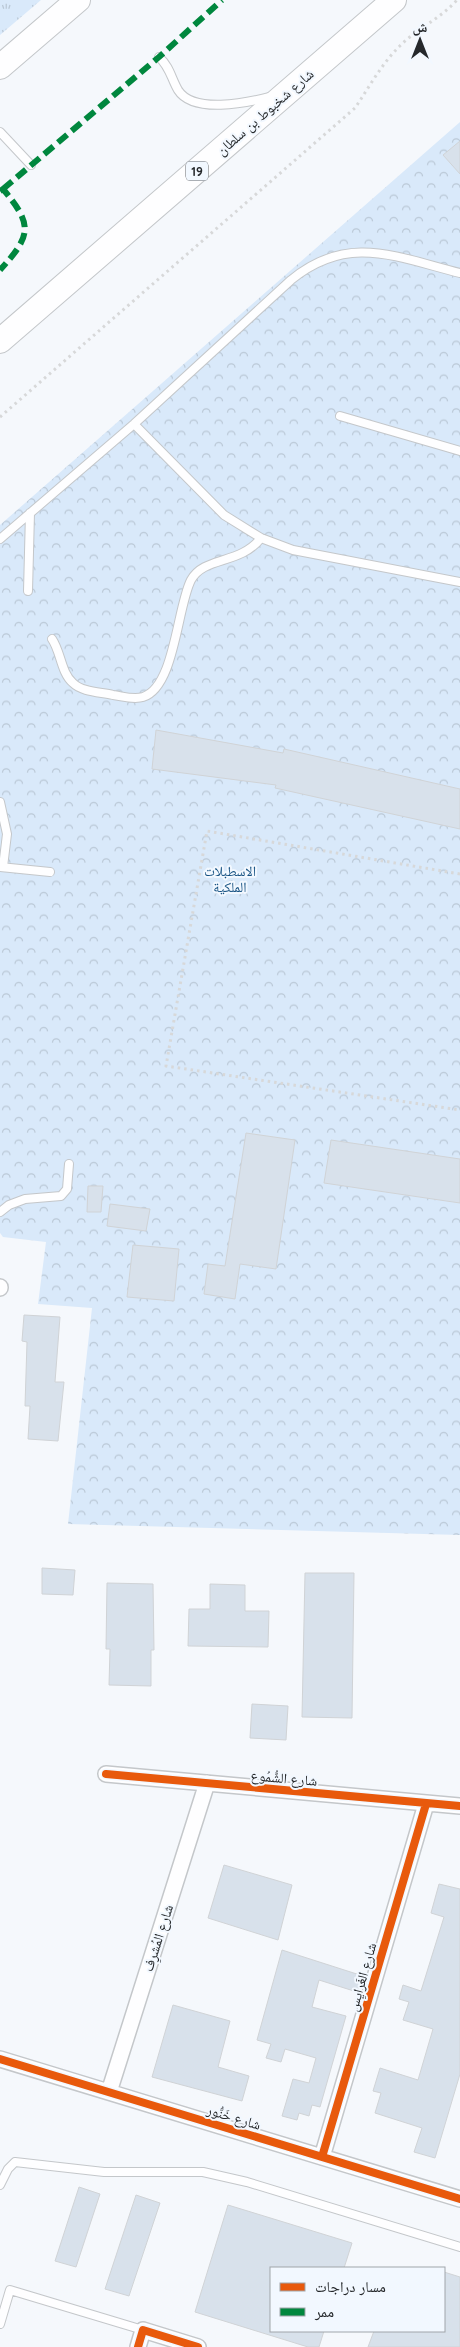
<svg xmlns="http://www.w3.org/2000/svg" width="460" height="2347" font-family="Quicksand,'Noto Naskh Arabic',sans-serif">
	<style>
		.grass { fill: url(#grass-tufts) }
		.park { fill: url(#park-crowns) }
		.building { fill: #d8e1eb; stroke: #d0d3d6 }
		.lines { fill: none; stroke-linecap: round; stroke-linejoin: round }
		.lane-casing { stroke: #c4c7ca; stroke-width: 10 }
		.street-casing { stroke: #c4c7ca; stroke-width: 18 }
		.primary-casing { stroke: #c4c7ca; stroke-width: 26 }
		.path { stroke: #d7d8d9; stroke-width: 3; stroke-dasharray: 2.5 4; stroke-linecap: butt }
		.lane { stroke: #fefeff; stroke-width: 8 }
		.street { stroke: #fefeff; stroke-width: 15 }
		.primary { stroke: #fefeff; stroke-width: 24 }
		.quiet { stroke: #00873e; stroke-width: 6; stroke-dasharray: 12 6; stroke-linecap: butt }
		.cycleway-casing { stroke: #f2f8ff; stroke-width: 11 }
		.cycleway { stroke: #e8590c; stroke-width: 8 }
		.labels { text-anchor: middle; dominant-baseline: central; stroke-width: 4; stroke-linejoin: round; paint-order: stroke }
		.shield { fill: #f2f8ff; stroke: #62666b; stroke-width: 1 }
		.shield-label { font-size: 12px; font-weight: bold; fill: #25282b }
		.street-label { font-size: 14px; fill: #25282b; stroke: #f2f8ff }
		.park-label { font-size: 14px; fill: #155182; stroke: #f2f8ff }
	</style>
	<defs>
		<pattern id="grass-tufts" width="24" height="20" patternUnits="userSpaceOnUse" patternTransform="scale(1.25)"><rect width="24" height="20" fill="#d9e9fa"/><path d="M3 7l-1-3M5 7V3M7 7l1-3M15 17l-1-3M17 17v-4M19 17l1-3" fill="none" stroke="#bac8d6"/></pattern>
		<pattern id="park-crowns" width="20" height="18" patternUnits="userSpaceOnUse" patternTransform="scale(1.25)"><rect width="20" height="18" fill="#d9e9fa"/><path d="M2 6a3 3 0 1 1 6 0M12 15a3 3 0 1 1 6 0" fill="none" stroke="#bac8d6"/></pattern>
	</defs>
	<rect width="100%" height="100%" fill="#f5f8fc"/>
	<!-- grass -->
	<path class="grass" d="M0 0H41L0 35Z"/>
	<!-- park -->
	<path class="park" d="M460 122V1535L68 1524 92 1308 38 1304 46 1242 3 1237 0 1233V525Z"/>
	<!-- building -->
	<path class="building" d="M460 141V174L443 155Z
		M156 730 283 753 284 749 460 789V829L275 788 276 785 152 769Z
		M246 1133 295 1140 276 1269 240 1264 235 1299 204 1294 208 1264 225 1266Z
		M331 1140 460 1159V1203L324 1183Z
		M88 1186H103L101 1212H87Z
		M110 1204 150 1209 146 1231 107 1226Z
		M133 1245 179 1249 174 1301 127 1297Z
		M24 1315 60 1317 55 1382H64L58 1441 28 1439 30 1406H25L27 1342 22 1341Z
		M42 1568 75 1570 73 1595 42 1594Z
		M305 1573H354L352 1718 302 1717Z
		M107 1583 153 1584 154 1650H151V1686L109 1685 110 1649H106Z
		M210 1584 245 1585V1611H269L268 1647 188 1646 189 1609H210Z
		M252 1704 288 1706 286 1740 250 1738Z
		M224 1865 292 1885 278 1940 208 1918Z
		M439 1884 460 1889V2074L435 2158 414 2152 422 2128 375 2113 381 2093 373 2091 380 2068 418 2080 433 2029 403 2020 409 2002 399 1999 403 1985 421 1991 444 1917 431 1913Z
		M282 1950 363 1976 357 1992 319 1980 312 2007 346 2016 320 2107 312 2105 309 2116 299 2113 297 2120 282 2116 293 2079 309 2083 316 2058 285 2049 281 2062 266 2058 271 2044 257 2040Z
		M173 2005 230 2021 218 2067 249 2076 242 2101 152 2077Z
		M79 2187 100 2194 76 2267 55 2261Z
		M136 2195 160 2203 129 2296 105 2289Z
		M228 2205 352 2243 344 2268H271V2331H324L319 2347H308L195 2312Z
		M444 2272 460 2277V2347H368L374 2331H444Z"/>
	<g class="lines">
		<!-- lane casing -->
		<g class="lane-casing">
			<path id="lane" d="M159 57C170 67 171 78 178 90 193 114 247 103 269 97
				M0 132 31 165
				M340 416 460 451
				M134 424 224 515 261 538 293 550 460 582
				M0 539 134 424 291 280C348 233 396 257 460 273
				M28 591 30 513
				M52 639C61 652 61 673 73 683 82 692 100 692 113 695 122 696 133 700 143 697 175 687 177 607 191 580 204 556 240 565 261 538
				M0 802 7 834 3 867
				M0 867 50 872
				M0 1212 9 1205 25 1199 61 1196 67 1189 69 1164
				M0 2185 8 2169 15 2162 104 2172H203L247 2182 460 2247
				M0 2324 10 2290 143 2330"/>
		</g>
		<!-- street casing -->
		<g class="street-casing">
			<path id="street" d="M0 1287V1288
				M106 1774 460 1806
				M0 2059 460 2199
				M109 2092 207 1783
				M322 2157 426 1804
				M138 2347 143 2330 198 2347"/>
		</g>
		<!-- primary casing -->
		<g class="primary-casing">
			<path id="primary" d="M0 67 78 0
				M0 341 394 0"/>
		</g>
		<!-- path -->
		<path class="path" d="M0 417 355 108C370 86 383 61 403 43 420 27 441 18 457 0
			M460 874 207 831 166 1066 460 1110"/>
		<!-- lane -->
		<use href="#lane" class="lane"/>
		<!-- street -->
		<use href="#street" class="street"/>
		<!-- primary -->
		<use href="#primary" class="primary"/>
		<!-- quiet -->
		<path class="quiet" d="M3 189 159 57 222 0
			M0 191 3 189C33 225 32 235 0 270"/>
		<!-- cycleway casing -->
		<g class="cycleway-casing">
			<path id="cycleway" d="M106 1774 460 1806
				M0 2059 460 2199
				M322 2157 426 1804
				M138 2347 143 2330 198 2347"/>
		</g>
		<!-- cycleway -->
		<use href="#cycleway" class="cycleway"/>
	</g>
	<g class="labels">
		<!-- shield labels -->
		<rect class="shield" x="186" y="161.5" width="22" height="19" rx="4"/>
		<g class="shield-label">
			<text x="197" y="171">19</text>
		</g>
		<!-- street labels -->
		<g class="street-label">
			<text transform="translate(265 112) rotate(-41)">شارع شخبوط بن سلطان</text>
			<text transform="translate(284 1778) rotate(5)">شارع الشُّمُوع</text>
			<text transform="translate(158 1938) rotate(-72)">شارع المُشرِف</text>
			<text transform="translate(362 1977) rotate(-74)">شارع الغَرايِس</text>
			<text transform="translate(234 2117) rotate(17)">شارع خَنُّور</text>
		</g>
		<!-- park labels -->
		<g class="park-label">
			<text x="230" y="871">الاسطبلات<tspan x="230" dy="16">الملكية</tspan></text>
		</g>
	</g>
	<!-- legend -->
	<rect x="270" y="2267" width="175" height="65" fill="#f2f8ff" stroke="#a0a5aa"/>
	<rect x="280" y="2283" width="25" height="8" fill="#e8590c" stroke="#a0a5aa"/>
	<text x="315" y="2292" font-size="15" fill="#25282b">مسار دراجات</text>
	<rect x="280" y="2308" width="25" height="8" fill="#00873e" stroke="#a0a5aa"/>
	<text x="315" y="2317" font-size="15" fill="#25282b">ممر</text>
	<!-- north arrow -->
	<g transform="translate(420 40)" stroke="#f2f8ff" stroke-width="4" paint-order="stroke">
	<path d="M0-4L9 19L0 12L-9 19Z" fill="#25282b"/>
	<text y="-8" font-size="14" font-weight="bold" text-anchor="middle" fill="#25282b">ش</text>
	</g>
</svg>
